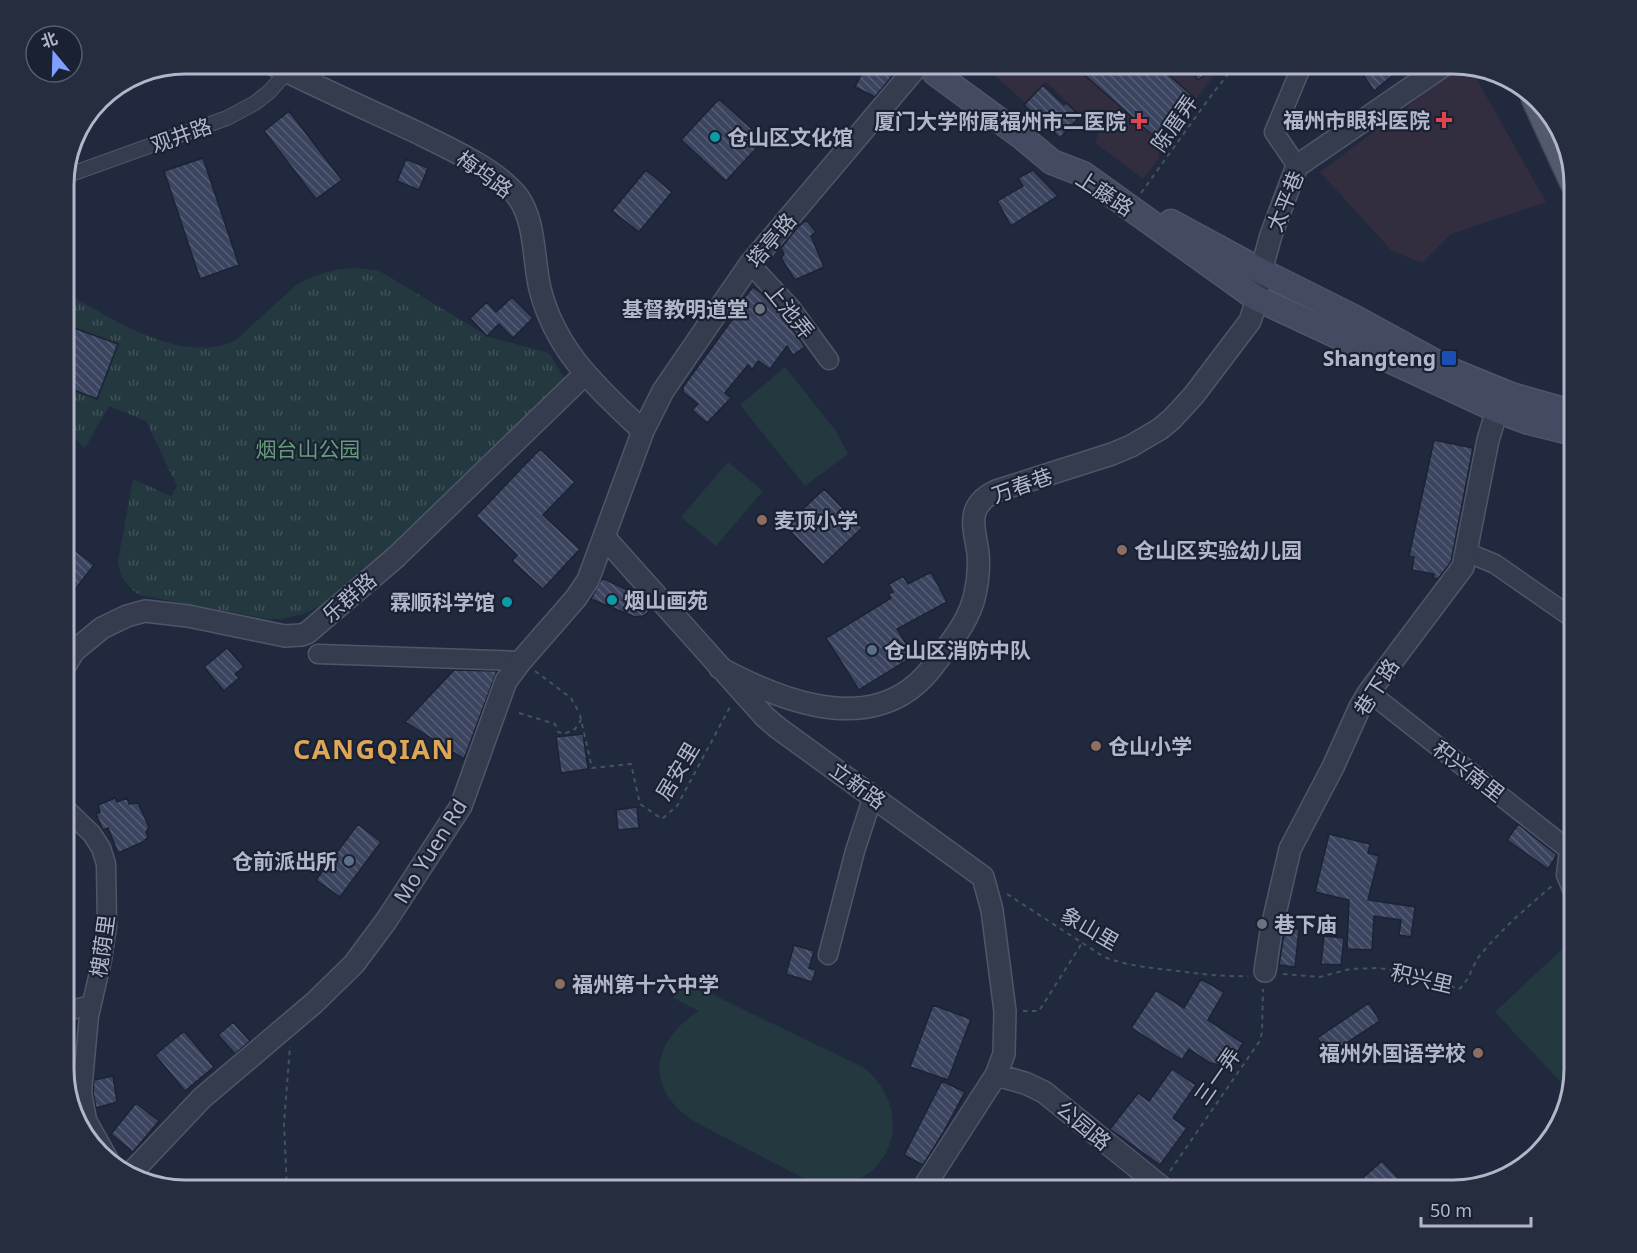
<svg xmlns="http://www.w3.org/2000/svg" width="1637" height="1253" font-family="'Noto Sans','Noto Sans SC',sans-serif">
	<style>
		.medical { fill: #322e3f }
		.grass { fill: #23383f }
		.park { fill: url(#park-tufts) }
		.building { fill: url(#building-back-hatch); stroke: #1c2335; stroke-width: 1.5 }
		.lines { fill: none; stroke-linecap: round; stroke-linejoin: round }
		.pedestrian-casing { stroke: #505669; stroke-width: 16 }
		.minor-casing { stroke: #505669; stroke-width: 21 }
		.tertiary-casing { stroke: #505669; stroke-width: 24 }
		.secondary-casing { stroke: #505669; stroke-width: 27 }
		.primary-casing { stroke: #3e4557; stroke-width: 30 }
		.path { stroke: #41555c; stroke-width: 2; stroke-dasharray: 4.5 4.5; stroke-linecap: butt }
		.pedestrian { stroke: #353c4e; stroke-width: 14 }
		.minor { stroke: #353c4e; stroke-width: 18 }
		.tertiary { stroke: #353c4e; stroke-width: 21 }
		.secondary { stroke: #434a62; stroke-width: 24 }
		.primary { stroke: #535a6e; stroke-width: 27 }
		.health-dot { fill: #e0444e; stroke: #1a2133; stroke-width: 2 }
		.culture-dot { fill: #0f9aa8; stroke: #1a2133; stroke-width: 2 }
		.worship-dot { fill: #6b7280; stroke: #1a2133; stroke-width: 2 }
		.transit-dot { fill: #1a4fb4; stroke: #1a2133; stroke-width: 2 }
		.education-dot { fill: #8d6e63; stroke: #1a2133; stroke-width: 2 }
		.service-dot { fill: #5c6f8a; stroke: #1a2133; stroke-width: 2 }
		.labels { text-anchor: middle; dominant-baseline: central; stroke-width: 4.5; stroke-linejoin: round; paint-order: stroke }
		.poi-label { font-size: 21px; font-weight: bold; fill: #b1b6ca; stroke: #1a2133; text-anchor: start }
		.street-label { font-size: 21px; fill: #b1b6ca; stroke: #1a2133 }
		.park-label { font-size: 21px; fill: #659d7a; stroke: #1a2133 }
		.district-label { font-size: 27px; font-weight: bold; letter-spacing: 1.5px; fill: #dea657; stroke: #1a2133 }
		.rim { fill: none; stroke: #b1b6ca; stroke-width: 3 }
	</style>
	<defs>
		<pattern id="park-tufts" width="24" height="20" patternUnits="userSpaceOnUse" patternTransform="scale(1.5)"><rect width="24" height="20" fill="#23383f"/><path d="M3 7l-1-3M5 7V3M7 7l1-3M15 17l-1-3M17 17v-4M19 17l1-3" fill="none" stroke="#415359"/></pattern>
		<pattern id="building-back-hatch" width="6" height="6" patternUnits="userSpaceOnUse" patternTransform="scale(1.5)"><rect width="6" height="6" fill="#3c455f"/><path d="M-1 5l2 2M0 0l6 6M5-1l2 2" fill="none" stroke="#565e75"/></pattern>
	</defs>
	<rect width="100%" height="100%" fill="#21293e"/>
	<!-- medical -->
	<path class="medical" d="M980 63H1223L1159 149V158L1143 179 1095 143 1098 134 1105 126 1087 113 1083 117 1046 82 1025 102Z
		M1461 66 1471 69 1546 202 1451 234 1422 263 1392 251 1320 172Z"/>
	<!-- grass -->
	<path class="grass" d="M785 367 836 431 848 454 805 486 740 405Z
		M728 462 763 491 716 546 681 517Z
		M1574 938V1069L1567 1089 1495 1012Z
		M682 980 863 1067C923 1115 886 1201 811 1182L699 1124C645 1093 648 1043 699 1011L673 998Z"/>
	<!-- park -->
	<path class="park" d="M355 268 375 270 383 273 489 337 549 353 567 382 389 552 325 604 303 614 281 619H268L140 595C126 587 120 577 118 561L133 479 171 496 177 486 146 421 109 406 85 448 63 428V291C109 317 182 367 236 340L295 286C315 274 332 269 355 268Z"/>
	<!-- building -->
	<path class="building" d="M867 63H903L875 97 855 87Z
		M1071 63H1155L1194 97 1157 139Z
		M1186 63H1221L1198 80Z
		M1363 63H1398V71L1374 91 1360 70Z
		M1043 85 1064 105 1066 103 1080 116 1060 138 1024 105Z
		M719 99 764 140 726 181 681 140Z
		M289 111 342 180 316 199 264 131Z
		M203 158 239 265 200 279 164 171Z
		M406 159 428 168 419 190 397 181Z
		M646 170 672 192 639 232 612 211Z
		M1033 170 1058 196 1011 226 997 201 1023 186 1018 178Z
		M806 220 816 232 811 236 824 267 795 280 781 258 784 254 781 248 797 228Z
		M753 287 761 293 782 315 805 347 793 355 787 346 770 369 758 361 752 370 748 365 725 393 731 398 707 423 692 410 698 404 683 392V387L742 306 739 304Z
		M512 297 533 318 513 338 499 324 487 336 470 318 487 302 496 312Z
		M63 324 118 344 97 399 63 386Z
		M1434 440 1473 448 1451 562 1438 579 1433 578 1434 574 1412 570 1414 557 1409 556Z
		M540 449 575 482 543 515 580 549 543 589 512 561 517 555 476 516Z
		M824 489 862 528 823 565 785 526Z
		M63 541 94 565 63 605Z
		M931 572 947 602 897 629 914 656 859 690 826 638 891 598 888 594 893 592 889 584 903 576 908 584Z
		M602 578 638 595 650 608 647 614 643 616 635 617 591 599Z
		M227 648 244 667 235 674 239 678 224 691 204 667Z
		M454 670 497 671 464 759 405 722Z
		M583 734 588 769 561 773 556 737Z
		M115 798 117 802 127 798 129 804 138 803 149 827 146 832 148 837 143 842 118 853 108 828 103 830 96 814 100 812 98 805Z
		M637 807 639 828 618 830 616 810Z
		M358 824 381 842 340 897 316 880Z
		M1518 824 1557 855 1548 869 1507 840Z
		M1329 834 1370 844 1368 853 1379 856 1368 900 1415 907 1411 937 1399 935 1401 920 1374 916 1372 950 1347 949 1349 900 1315 892Z
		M1285 928 1299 929 1295 967 1279 965Z
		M1324 936 1344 938 1341 965 1321 964Z
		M794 945 814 951 809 968 816 970 812 982 786 974Z
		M1201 979 1224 992 1208 1020 1243 1043 1235 1056 1232 1054 1224 1064 1220 1065 1210 1063 1189 1049 1182 1060 1131 1028 1156 990 1184 1008Z
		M1369 1003 1380 1021 1330 1054 1317 1038Z
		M933 1005 971 1019 948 1080 910 1067Z
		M233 1022 250 1041 235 1054 218 1035Z
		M184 1031 214 1067 185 1091 155 1055Z
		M1172 1069 1196 1085 1173 1118 1187 1128 1160 1165 1110 1129 1138 1093 1149 1101Z
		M113 1076 117 1102 96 1108 93 1092 94 1080Z
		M942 1081 965 1092 943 1133 923 1165 904 1155Z
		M136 1103 159 1121 133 1152 111 1134Z
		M1382 1161 1401 1181 1392 1190H1366L1358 1182Z"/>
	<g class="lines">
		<!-- pedestrian casing -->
		<g class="pedestrian-casing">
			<path id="pedestrian" d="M63 177 227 118 255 103 269 92 287 72"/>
		</g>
		<!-- minor casing -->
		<g class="minor-casing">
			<path id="minor" d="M1297 166 1274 132 1303 63
				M750 264 791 308 829 360
				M1466 552 1495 564 1574 619
				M318 654 521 661
				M1369 692 1569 850
				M63 806 92 834 101 848 106 864 107 926 102 960 89 1016 82 1092 87 1120 112 1165
				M1569 850 1566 875 1574 894
				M828 955 855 851 873 796
				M63 1012 91 1005"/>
		</g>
		<!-- tertiary casing -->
		<g class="tertiary-casing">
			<path id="tertiary" d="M270 63C319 88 369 110 418 133 448 148 498 170 518 197 536 222 533 260 540 289 556 352 598 388 643 431
				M306 81 319 63
				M604 537 765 717 778 728 983 877 992 910 1005 1011 1004 1054 996 1075 922 1190
				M720 668C774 697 853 730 909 690 922 681 931 669 940 657 955 637 970 618 975 594 978 581 979 566 978 553 974 526 965 506 996 491L1112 454 1131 446 1160 429 1172 419 1194 395 1250 321 1254 309 1261 271 1271 235 1297 166 1447 63
				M63 669 74 651 102 628 127 616 145 611 188 616 285 636 301 635 307 633 396 557 585 374
				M1265 971 1271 931 1290 849 1333 767 1360 707 1369 692 1463 567 1488 440 1497 410
				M996 1075 1025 1083 1044 1092 1165 1190
				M132 1172 202 1098 314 1003 354 964 386 921 461 806 506 681 521 661 576 598 588 580 643 431 663 391 750 264 920 63"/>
		</g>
		<!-- secondary casing -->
		<g class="secondary-casing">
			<path id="secondary" d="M931 63 935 73 1022 137 1052 162 1083 174 1256 298 1497 410 1529 422 1574 433
				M1171 222 1261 271 1355 318 1450 370 1511 395 1574 413"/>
		</g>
		<!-- primary casing -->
		<g class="primary-casing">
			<path id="primary" d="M1535 98 1573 181"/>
		</g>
		<!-- path -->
		<path class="path" d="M1141 193 1213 93 1237 63
			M535 671 571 698 580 714
			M519 713 555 724 558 732 564 734 575 729 581 720
			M580 715 592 768 631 764 640 804 662 819 677 806 731 705
			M1007 894 1104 957C1128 966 1152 968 1178 971 1201 974 1224 977 1248 976
			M1283 974 1320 977 1350 969 1378 968 1407 972 1459 989C1470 980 1472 965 1481 954 1503 928 1527 907 1552 886
			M1023 1011H1039L1082 943
			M1170 1171 1259 1042 1262 1033 1263 989
			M287 1190 284 1123 290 1046"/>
		<!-- pedestrian -->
		<use href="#pedestrian" class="pedestrian"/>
		<!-- minor -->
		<use href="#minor" class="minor"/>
		<!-- tertiary -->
		<use href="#tertiary" class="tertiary"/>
		<!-- secondary -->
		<use href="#secondary" class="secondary"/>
		<!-- primary -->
		<use href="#primary" class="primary"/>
	</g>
	<!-- markers -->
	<g class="health-dot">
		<path d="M1441 111h6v6h6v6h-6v6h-6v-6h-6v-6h6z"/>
		<path d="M1136 112h6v6h6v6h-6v6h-6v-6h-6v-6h6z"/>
	</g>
	<g class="culture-dot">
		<circle cx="715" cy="137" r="6"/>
		<circle cx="612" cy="600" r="6"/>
		<circle cx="507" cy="602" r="6"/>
	</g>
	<g class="worship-dot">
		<circle cx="760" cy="309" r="6"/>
		<circle cx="1262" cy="924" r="6"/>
	</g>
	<rect class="transit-dot" x="1441" y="350" width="16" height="16" rx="3"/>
	<g class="education-dot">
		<circle cx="762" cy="520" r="6"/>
		<circle cx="1122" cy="550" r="6"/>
		<circle cx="1096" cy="746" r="6"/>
		<circle cx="560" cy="984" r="6"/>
		<circle cx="1478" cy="1053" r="6"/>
	</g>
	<g class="service-dot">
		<circle cx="872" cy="650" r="6"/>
		<circle cx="349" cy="861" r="6"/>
	</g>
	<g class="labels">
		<!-- poi labels -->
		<g class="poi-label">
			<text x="1430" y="120" text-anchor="end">福州市眼科医院</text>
			<text x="1126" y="121" text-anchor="end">厦门大学附属福州市二医院</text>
			<text x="727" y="137">仓山区文化馆</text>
			<text x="748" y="309" text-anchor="end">基督教明道堂</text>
			<text x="1436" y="358" text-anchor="end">Shangteng</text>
			<text x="774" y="520">麦顶小学</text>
			<text x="1134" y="550">仓山区实验幼儿园</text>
			<text x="624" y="600">烟山画苑</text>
			<text x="495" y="602" text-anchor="end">霖顺科学馆</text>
			<text x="884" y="650">仓山区消防中队</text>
			<text x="1108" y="746">仓山小学</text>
			<text x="337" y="861" text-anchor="end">仓前派出所</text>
			<text x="1274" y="924">巷下庙</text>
			<text x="572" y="984">福州第十六中学</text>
			<text x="1466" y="1053" text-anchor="end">福州外国语学校</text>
		</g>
		<!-- street labels -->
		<g class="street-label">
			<text transform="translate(1174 123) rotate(-55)">陈厝弄</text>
			<text transform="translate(181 135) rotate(-20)">观井路</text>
			<text transform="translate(485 174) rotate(36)">梅坞路</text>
			<text transform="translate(1105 193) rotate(33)">上藤路</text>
			<text transform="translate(1285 201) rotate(-68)">太平巷</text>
			<text transform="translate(771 240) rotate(-50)">塔亭路</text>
			<text transform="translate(790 311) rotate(51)">上池弄</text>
			<text transform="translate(1022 485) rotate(-20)">万春巷</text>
			<text transform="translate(349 597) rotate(-41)">乐群路</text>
			<text transform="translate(1376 687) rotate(-57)">巷下路</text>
			<text transform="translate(677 771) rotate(-59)">居安里</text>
			<text transform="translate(1469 771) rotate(38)">积兴南里</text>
			<text transform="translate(858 785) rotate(36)">立新路</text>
			<text transform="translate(430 851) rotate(-58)">Mo Yuen Rd</text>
			<text transform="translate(1090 928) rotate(30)">象山里</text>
			<text transform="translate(102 946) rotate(-82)">槐荫里</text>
			<text transform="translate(1422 978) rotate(13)">积兴里</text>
			<text transform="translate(1217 1076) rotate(-55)">三一弄</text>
			<text transform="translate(1084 1125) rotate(40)">公园路</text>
		</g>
		<!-- park labels -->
		<g class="park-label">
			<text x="308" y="449">烟台山公园</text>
		</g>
		<!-- district labels -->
		<g class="district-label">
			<text x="374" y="748">CANGQIAN</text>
		</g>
	</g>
	<!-- crop -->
	<path d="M0 0H1637V1253H0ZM185 74H1453A111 111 0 0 1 1564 185V1069A111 111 0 0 1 1453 1180H185A111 111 0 0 1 74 1069V185A111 111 0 0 1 185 74Z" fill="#262d3f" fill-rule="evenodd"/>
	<path class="rim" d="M185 74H1453A111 111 0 0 1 1564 185V1069A111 111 0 0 1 1453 1180H185A111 111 0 0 1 74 1069V185A111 111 0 0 1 185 74Z"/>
	<!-- north arrow -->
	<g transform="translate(54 54) rotate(341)"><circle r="28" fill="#1a2133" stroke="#565d6f" stroke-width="1.5"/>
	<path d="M0-4.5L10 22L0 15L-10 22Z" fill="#809eff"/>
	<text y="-9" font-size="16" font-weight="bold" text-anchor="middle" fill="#b1b6ca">北</text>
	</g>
	<!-- scale -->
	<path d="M1421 1217v9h110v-9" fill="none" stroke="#b1b6ca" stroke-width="3"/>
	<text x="1430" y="1217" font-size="18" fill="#b1b6ca" stroke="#1a2133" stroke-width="4.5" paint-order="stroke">50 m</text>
</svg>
